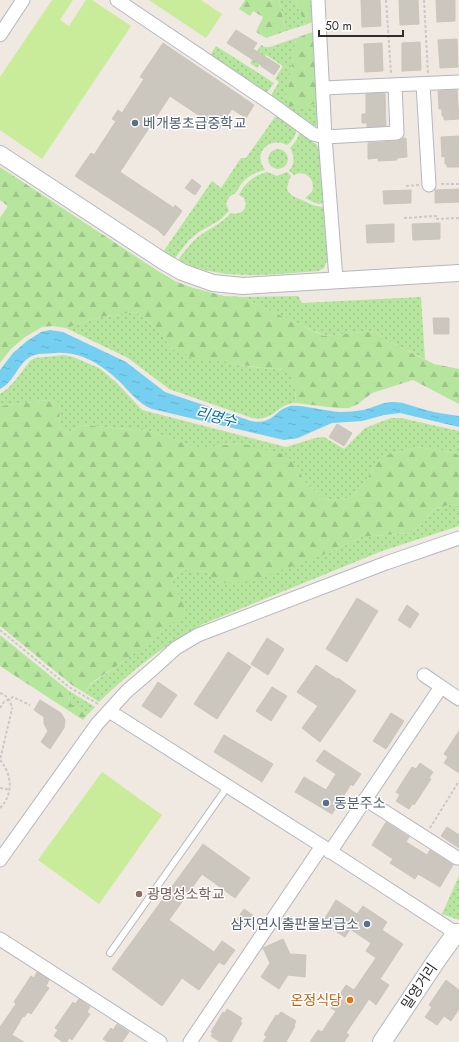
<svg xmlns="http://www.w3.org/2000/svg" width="459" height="1042" font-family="Jost,'Noto Sans KR',sans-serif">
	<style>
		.green { fill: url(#green-dots) }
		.forest { fill: url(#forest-firs) }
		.pitch { fill: #c9ec9a }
		.water { fill: url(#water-ripples) }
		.building { fill: #cbc7bf; stroke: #cbc5ba }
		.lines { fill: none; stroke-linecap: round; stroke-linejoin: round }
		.service-casing { stroke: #b4b7c1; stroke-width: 8 }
		.minor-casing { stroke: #b4b7c1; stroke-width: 15 }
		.tertiary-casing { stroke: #b4b7c1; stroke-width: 18 }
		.secondary-casing { stroke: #b4b7c1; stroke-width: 20 }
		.path { stroke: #c9c9c9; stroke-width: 2; stroke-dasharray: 3 2; stroke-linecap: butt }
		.service { stroke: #fff; stroke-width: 6 }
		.minor { stroke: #fff; stroke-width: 13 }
		.tertiary { stroke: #fff; stroke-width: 16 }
		.secondary { stroke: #fff; stroke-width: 18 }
		.path-bridge { stroke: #c9c9c9; stroke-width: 2; stroke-dasharray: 3 2; stroke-linecap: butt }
		.service-dot { fill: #5c6f8a; stroke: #fff; stroke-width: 1.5 }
		.education-dot { fill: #8d6e63; stroke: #fff; stroke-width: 1.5 }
		.food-dot { fill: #e8710a; stroke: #fff; stroke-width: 1.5 }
		.labels { text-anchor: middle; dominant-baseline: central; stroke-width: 3; stroke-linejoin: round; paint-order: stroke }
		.service-label { font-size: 14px; fill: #4e5e75; stroke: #fff; text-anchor: start }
		.education-label { font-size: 14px; fill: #785e54; stroke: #fff; text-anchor: start }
		.street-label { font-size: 14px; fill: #2e2e2e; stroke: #fff }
		.food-label { font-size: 14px; fill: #c56008; stroke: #fff; text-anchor: end }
		.water-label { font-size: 15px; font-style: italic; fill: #0d6fa3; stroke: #fff }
	</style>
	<defs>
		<pattern id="green-dots" width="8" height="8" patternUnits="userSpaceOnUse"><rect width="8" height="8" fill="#b6e59e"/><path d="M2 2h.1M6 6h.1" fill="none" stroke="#9dc588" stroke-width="1.8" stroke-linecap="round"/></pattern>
		<pattern id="forest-firs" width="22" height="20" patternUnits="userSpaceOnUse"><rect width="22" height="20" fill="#b6e59e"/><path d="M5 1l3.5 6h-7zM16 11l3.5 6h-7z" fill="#9dc588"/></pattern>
		<pattern id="water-ripples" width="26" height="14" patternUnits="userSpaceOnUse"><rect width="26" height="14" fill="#75cff0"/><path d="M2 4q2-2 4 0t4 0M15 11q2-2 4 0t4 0" fill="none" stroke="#66b2ce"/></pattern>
	</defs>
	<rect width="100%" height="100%" fill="#efe9e1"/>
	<!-- green -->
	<path class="green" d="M279 0H295L305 25 286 31Z
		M296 38 288 90 285 97 320 101 319 123 316 126H310L270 97 279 82 275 79 283 66 266 55 257 68 250 63 261 45 265 47H270Z
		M216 46 274 83 266 94 209 57Z
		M275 117H278L297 129C295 136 293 141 287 145 269 136 252 153 265 170 256 172 248 176 242 183 236 191 239 192 230 196L226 203 229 211 220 220 199 232 189 240 175 258 163 252 212 181 221 188 241 158H246Z
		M300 132 317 145 322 151 325 203 318 204 305 198 312 192C316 180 306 169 294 175L289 171C295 163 295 156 290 148L296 141Z
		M268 159a10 10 0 1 1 20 0a10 10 0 1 1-20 0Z
		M267 172 277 176 287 172 291 176 289 180 287 189C291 197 295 197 302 200 310 204 315 207 324 207L328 258 324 268 318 271C271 274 223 282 180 261L179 259 180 257C187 249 193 240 202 234 213 227 223 222 231 213 239 215 244 212 246 205L244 198 239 195C245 182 254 176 267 172Z
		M298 296 302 303 421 297 425 359 388 341 374 331 325 336 294 322 242 297Z
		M136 312 157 329 172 349C202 356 232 365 262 368 273 369 283 367 291 376 296 382 295 395 296 403 277 403 275 422 252 418L169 389 128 358 66 328 100 317Z
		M64 355 73 357 99 368 117 383 142 410 286 447 315 438 324 437 344 449 365 428 391 418H401L459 431V455L451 452 417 447 380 457 367 479 351 498 325 500 303 480 299 468 239 443 212 447H193L171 438 149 431 82 425 67 433 59 427 60 403 48 400 0 406V394L7 389 14 382 30 361 35 358Z
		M453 504 459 506V526L382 551 203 624C162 646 133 670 99 702L85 693 91 684 123 662 186 612 172 581 182 569 206 572 218 583 328 553 361 537 411 533 422 523 434 509Z
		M68 690 95 707 87 715 70 703Z
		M459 876V920L442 914Z"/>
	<!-- forest -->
	<path class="forest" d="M245 0H279L286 31 266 38 256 32 263 17 253 11 250 16 239 9Z
		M295 0H313L315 21 305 25Z
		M315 31 320 101 306 107 289 106 285 97 288 89 296 38Z
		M0 167 158 271 175 281 190 287 224 296 242 297 294 322 324 336 374 331 388 341 434 364 459 369V404L413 380 372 393 358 404 349 408H337L296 403 295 390 292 377 281 369 263 368 194 358 172 349 157 329 136 312 100 317 66 328 52 326 42 327 25 337 11 349 0 363V218L8 206 0 200Z
		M48 400 60 403 59 427 67 433 82 425 149 431 171 438 193 447H212L239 443 287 455 299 468 303 480 325 500 351 498 367 479 380 457 417 447 451 452 459 455V506L453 504 434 509 422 523 411 533 361 537 328 553 249 582 218 583 206 572 182 569 172 581 187 612 123 662 91 683 85 693 72 685 0 626V406Z
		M0 635 68 690 70 703 87 715 83 720 0 666Z"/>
	<!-- pitch -->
	<path class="pitch" d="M52 0H73L60 20 69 26 86 0H92L131 26 42 159 0 130V77Z
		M149 0H201L222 14 206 38Z
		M102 772 162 815 99 904 38 860Z"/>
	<!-- water -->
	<path class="water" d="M50 330 63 332 126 362 165 392 251 421C274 425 273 411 290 406 300 404 329 412 342 412 349 412 356 411 363 410 373 408 382 402 393 402 405 402 414 407 426 410 436 413 448 414 459 416V427L400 413 384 415 362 421 332 423 298 438 284 440 152 409C140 404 131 394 122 384 104 366 82 351 55 353 49 354 40 353 34 355 18 361 15 382 0 389V370L13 353 27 341 41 332Z"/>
	<!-- building -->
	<path class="building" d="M361 0H380L381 26 362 27Z
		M399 0H418L419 24 400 25Z
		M436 0H455V21L437 22Z
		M236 30 257 43 253 49 280 66 274 75 261 66V65L227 43Z
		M457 39 458 67 440 68 438 40Z
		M420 42 421 70 402 71V43Z
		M163 43 254 105 246 118 232 109 219 129 170 96 120 172 174 208 175 205 182 211 164 236 158 230 75 176 91 153 94 155 116 121 112 119 118 110 122 113 144 79 140 77Z
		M382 43 383 71 365 72 364 44Z
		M457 90 459 119 444 120V116H442V109H439L438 91Z
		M385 93 386 126 367 127V123H362V114H366V94Z
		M459 136V167H447V164H445V156L442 157 441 137Z
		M403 138H406L407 157 397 158V160L378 161V158L368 159V143L397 141Z
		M192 179 201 186 195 195 185 188Z
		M459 189V202L435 203V190Z
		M411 190V203L384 204 383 191Z
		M440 223V239L413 240 412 224Z
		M394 224V242L367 243 366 225Z
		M433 318H449V334H434Z
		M337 424 352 433 344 446 329 437Z
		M357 598 378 611 347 662 326 649Z
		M407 605 419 614 410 628 398 620Z
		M267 638 284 649 268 675 251 664Z
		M228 652 251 667 217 719 194 704Z
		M316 665 337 679 338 678 356 691 320 742 302 728 318 706 297 692Z
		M158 682 177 695 161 718 142 706Z
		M272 687 287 696 271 721 256 711Z
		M40 700 61 713 65 720 64 728 50 749 41 742 48 731 44 724V717L34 710Z
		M391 713 404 721 386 749 373 741Z
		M459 731V773L444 763 448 757 444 754Z
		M224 735 273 764 262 782 214 752Z
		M324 750 361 774 353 786 351 784 332 814 295 792 304 777 326 790 336 774 316 761Z
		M420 763 433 772 429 778 431 779 414 805 413 803 409 809 396 801 400 795 396 792 412 767 416 769Z
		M386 822 409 837 406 842 427 855 430 850 453 865 440 887 418 874 415 879 390 863 393 859 372 845Z
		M447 827 459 835V848L441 836Z
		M203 844 250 878 235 898 202 874 169 920 214 952 222 941 235 950 224 965 219 962 199 990 182 978 162 1006 112 969Z
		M336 900 357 914 363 906 387 922 382 930 403 944 380 979 389 985 376 1005 369 999 346 1033 349 1035 344 1042H310L318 1030 322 1032 336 1011 331 1008 346 985 354 990 376 958 366 951 371 943 350 929 345 937 322 923Z
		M244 909 254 916 247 926 237 919Z
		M283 939 290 954 306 955 305 977 288 975 279 989 261 977 270 963 263 948Z
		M37 972 49 980 46 986 49 988 31 1014 28 1012 24 1017 23 1016 12 1035 24 1042H0V1027L16 1004 14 1002 31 976 34 978Z
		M446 980 459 990V1009L451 1021 444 1016 437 1025 425 1017 432 1007 429 1005Z
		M79 999 90 1007 87 1012 90 1014 72 1040 69 1038 67 1042H63L54 1036 58 1030 55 1028 73 1002 75 1004Z
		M227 1009 242 1018 240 1022 242 1023 231 1042H220L211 1036 213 1033 211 1032 223 1012 225 1013Z
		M281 1012 296 1021 294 1025 295 1026 286 1042H263L267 1036 264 1035 276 1015 278 1016Z
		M117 1024 129 1032 122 1042H108L103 1039 111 1028 113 1030Z"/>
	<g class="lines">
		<!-- service casing -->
		<g class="service-casing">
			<path id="service" d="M110 953 228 786"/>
		</g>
		<!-- minor casing -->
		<g class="minor-casing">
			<path id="minor" d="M117 0 273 105 313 134 325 137 397 133 395 85
				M318 0 325 137 336 279
				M0 35 23 0
				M423 84 429 185
				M323 88 459 82
				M424 675 459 699
				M109 711 322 846 456 933
				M365 799 457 858H459
				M330 852 441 687
				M0 860 97 724 127 691 155 667 176 648 198 635 386 563 459 538
				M0 939 160 1042
				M190 1042 322 846"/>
		</g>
		<!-- tertiary casing -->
		<g class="tertiary-casing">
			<path id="tertiary" d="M0 154 163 261 182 272 213 283 243 286 459 273"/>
		</g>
		<!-- secondary casing -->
		<g class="secondary-casing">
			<path id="secondary" d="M382 1042 438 958 456 933H459"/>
		</g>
		<!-- path -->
		<path class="path" d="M386 0 391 73
			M424 0 428 73
			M441 184H459
			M406 186 419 185
			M404 218 437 216V219L459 218
			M0 630 69 687 100 705
			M0 708 4 702 13 697 30 705
			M0 788 10 790
			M0 808C14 794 12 774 0 760L12 709
			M430 828 459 781"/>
		<!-- service -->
		<use href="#service" class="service"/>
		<!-- minor -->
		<use href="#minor" class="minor"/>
		<!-- tertiary -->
		<use href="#tertiary" class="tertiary"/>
		<!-- secondary -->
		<use href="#secondary" class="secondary"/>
		<!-- path-bridge -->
		<path class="path-bridge" d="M0 693C8 696 11 701 12 709"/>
	</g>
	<!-- markers -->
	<g class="service-dot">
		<circle cx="135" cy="123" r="4"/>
		<circle cx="326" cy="803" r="4"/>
		<circle cx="367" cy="924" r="4"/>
	</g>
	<circle class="education-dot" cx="139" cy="894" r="4"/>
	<circle class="food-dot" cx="350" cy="1000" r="4"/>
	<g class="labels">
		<!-- service labels -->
		<g class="service-label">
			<text x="143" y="123">베개봉초급중학교</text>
			<text x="334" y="803">동분주소</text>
			<text x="359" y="924" text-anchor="end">삼지연시출판물보급소</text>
		</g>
		<!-- education labels -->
		<g class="education-label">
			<text x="147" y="894">광명성소학교</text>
		</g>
		<!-- street labels -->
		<g class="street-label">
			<text transform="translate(419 986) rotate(-56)">밀영거리</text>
		</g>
		<!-- food labels -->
		<g class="food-label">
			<text x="342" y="1000">온정식당</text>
		</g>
		<!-- water labels -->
		<g class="water-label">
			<text transform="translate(216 417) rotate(14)">리명수</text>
		</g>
	</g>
	<!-- scale -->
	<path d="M319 30v6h84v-6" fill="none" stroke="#2e2e2e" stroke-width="2"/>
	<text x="325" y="30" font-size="12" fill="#2e2e2e" stroke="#ffffff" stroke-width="3" paint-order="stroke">50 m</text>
</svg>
